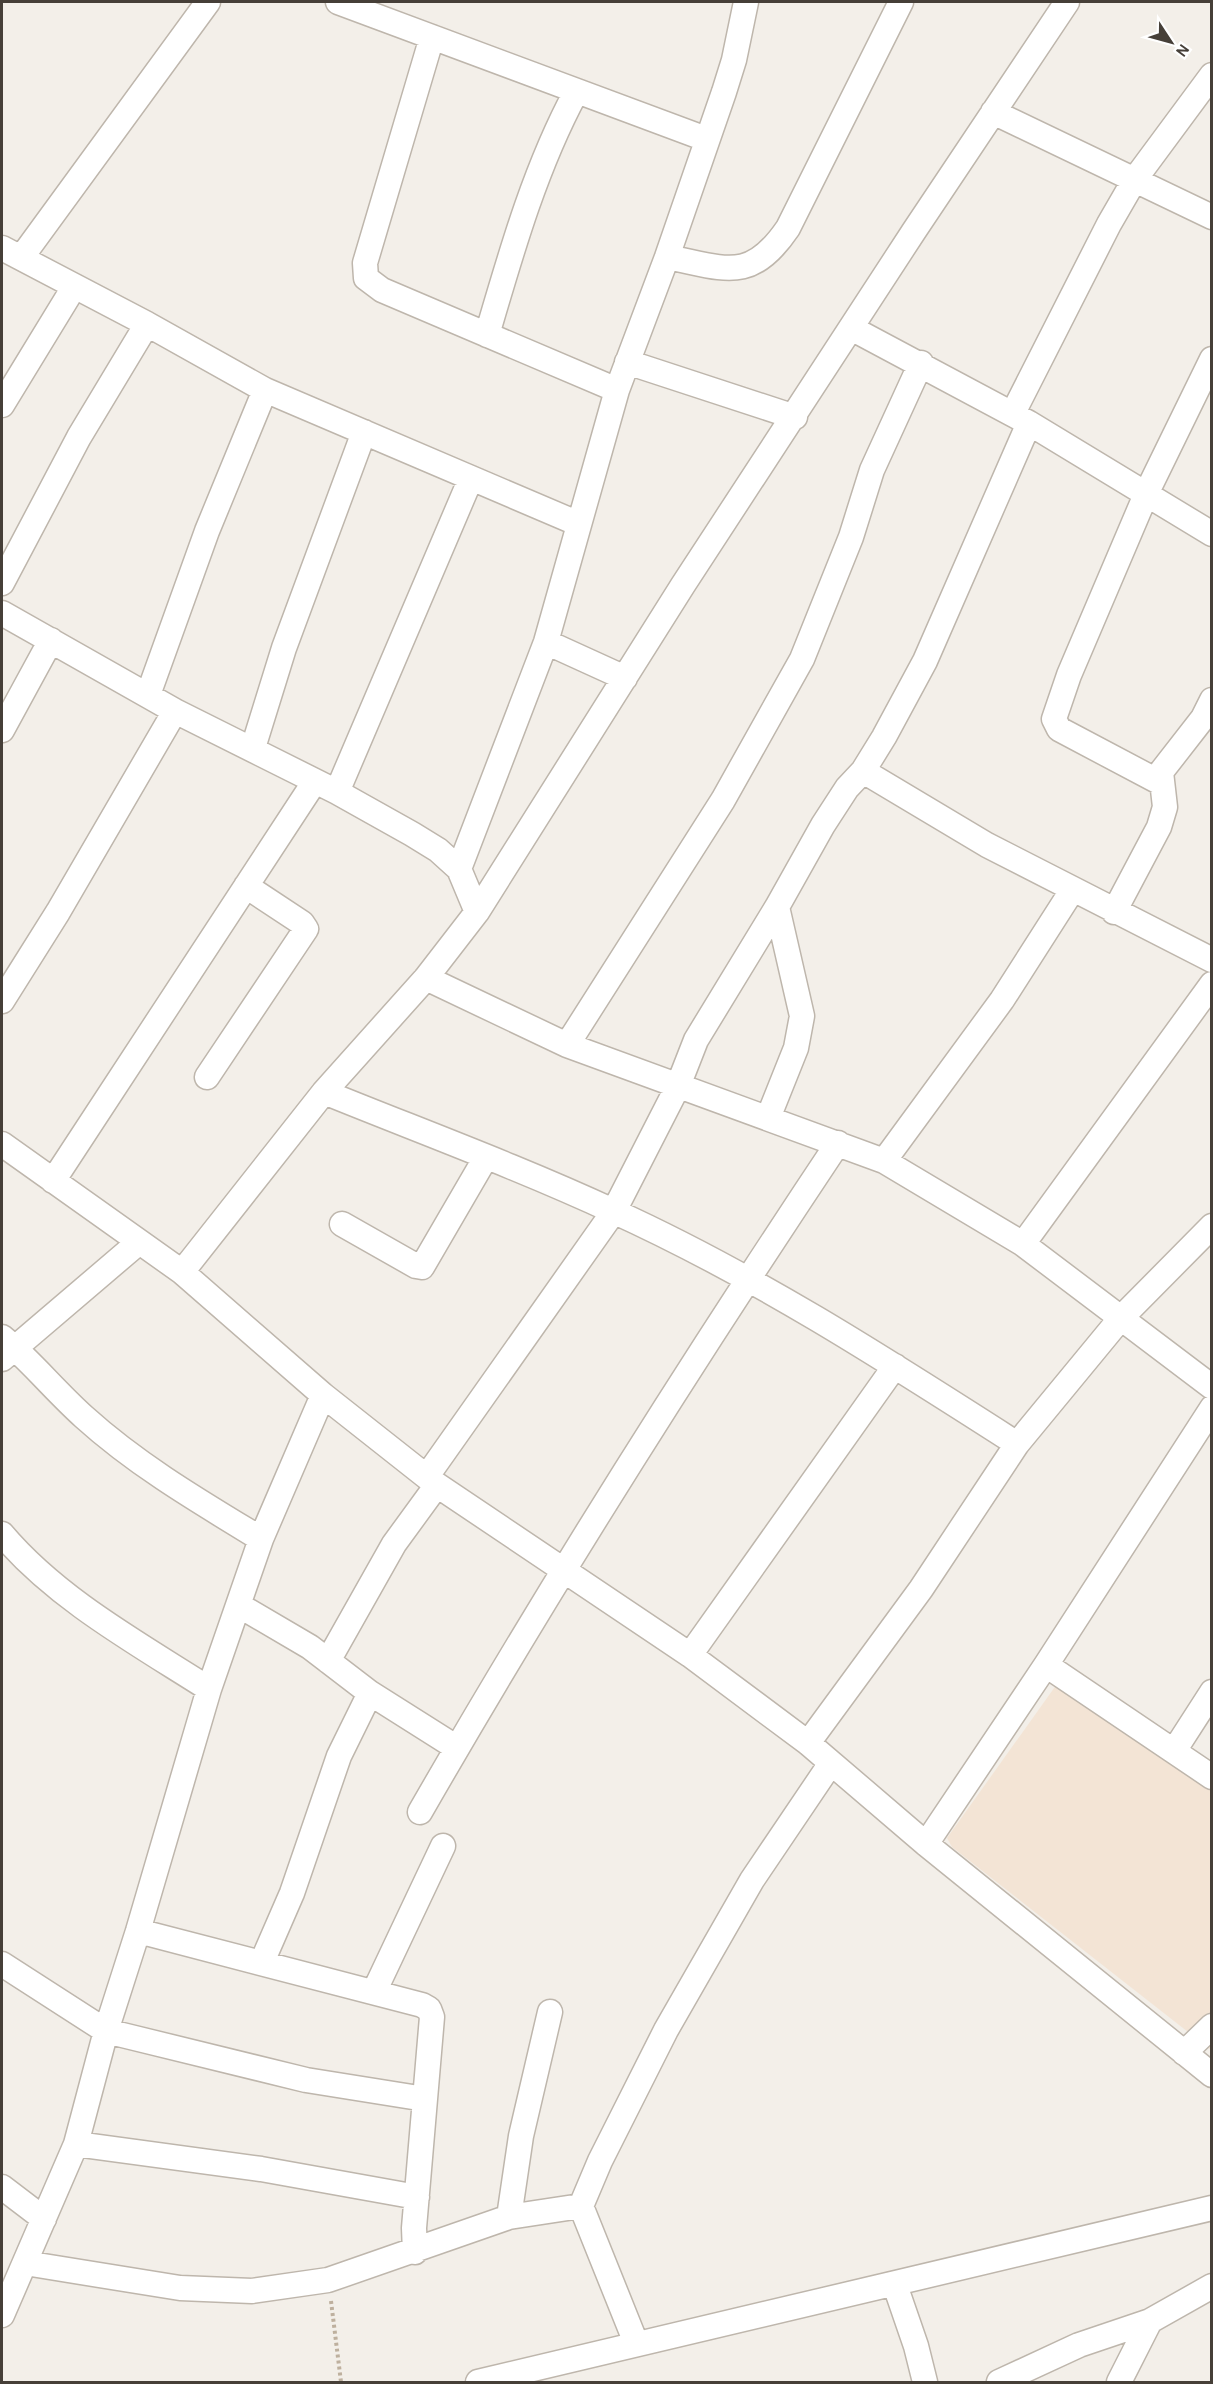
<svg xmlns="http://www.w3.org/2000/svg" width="1213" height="2384" font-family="Karla,sans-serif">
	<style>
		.commercial { fill: #f3e4d5 }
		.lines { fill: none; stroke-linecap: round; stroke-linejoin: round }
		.minor-casing { stroke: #beb6ac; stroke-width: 27 }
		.path { stroke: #beb09e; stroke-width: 4; stroke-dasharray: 3 3; stroke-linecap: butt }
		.minor { stroke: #fff; stroke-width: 24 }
	</style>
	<rect width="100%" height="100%" fill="#f3efe9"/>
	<!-- commercial -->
	<path class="commercial" d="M1057 1684 1211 1787V2050L952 1847 947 1838Z"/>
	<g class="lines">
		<!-- minor casing -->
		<g class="minor-casing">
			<path id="minor" d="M338 2 706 139
				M432 37 365 263 366 278 382 290 617 390
				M993 112 1212 217
				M2 248 147 324 265 390 579 524
				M667 257C725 268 750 284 788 228L901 2
				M21 258 208 2
				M851 328 1029 423 1212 534
				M487 335C511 253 535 168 576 92
				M627 362 795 417
				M2 405 74 287
				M1013 413 1109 224 1135 179 1212 75
				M2 583 79 437 147 324
				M2 613 175 711 337 792 412 834 438 850 459 869 477 912
				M546 642 625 678
				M148 695 207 531 265 390
				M2 730 51 640
				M253 748 284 648 364 432
				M863 771 987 845 1212 960
				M1161 783 1059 729 1054 719 1069 675 1147 492 1212 359
				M337 792 471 478
				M459 869 546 642 617 390 667 257 724 92 734 60 746 2
				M1114 912 1159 827 1165 807 1161 772 1203 718 1212 700
				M426 978 567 1045 884 1161 1023 1244 1212 1387
				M2 1001 58 912 175 711
				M567 1045 723 800 802 659 851 537 872 470 921 363
				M207 1077 306 929 302 923 246 886
				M324 1092C420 1131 518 1167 613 1211 754 1275 886 1360 1017 1444
				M768 1118 796 1048 802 1016 777 907
				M2 1144 182 1272 323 1395 437 1485 690 1655 808 1743 926 1844 1212 2075
				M884 1161 1002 1000 1073 889
				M53 1181 315 781
				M342 1224 416 1266 422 1267 486 1157
				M1023 1244 1212 984
				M182 1272 324 1092 426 978 477 912 683 585 914 231 1067 2
				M2 1337C31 1361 55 1391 84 1417 137 1465 200 1502 261 1539
				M2 1359 138 1243
				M427 1476 614 1211 678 1086 696 1040 777 907 823 825 847 788 863 771 884 737 925 661 1029 423
				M2 1534C57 1599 137 1643 209 1689
				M240 1606 310 1647 370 1693 339 1756 292 1893 262 1962
				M690 1655 895 1366
				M328 1661 394 1544 437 1485
				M1046 1665 1212 1777
				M370 1693 457 1748
				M808 1743 921 1589 1017 1444 1120 1319 1212 1226
				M1174 1751 1212 1692
				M420 1812C551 1584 692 1362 838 1143
				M926 1844 1046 1665 1212 1408
				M138 1931 422 2005 429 2009 432 2017 414 2228 415 2252
				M2 1964 106 2031 306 2080 425 2099
				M374 1992 443 1846
				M1184 2053 1212 2026
				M76 2144 261 2169 417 2197
				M2 2187 44 2219
				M581 2206 636 2343
				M509 2217 521 2136 550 2012
				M25 2263 180 2288 252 2291 328 2280 509 2217 581 2206 600 2161 666 2030 752 1880 831 1763
				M895 2285 916 2346 925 2382
				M2 2315 76 2144 106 2031 138 1931 209 1689 261 1539 323 1395
				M478 2382 1212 2208
				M999 2382 1079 2345 1150 2321 1212 2286
				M1119 2382 1150 2321"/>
		</g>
		<!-- path -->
		<path class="path" d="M331 2301 341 2382"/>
		<!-- minor -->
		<use href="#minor" class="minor"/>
	</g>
	<!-- border -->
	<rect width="1213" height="2384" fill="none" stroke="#463f38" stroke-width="6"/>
	<!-- north arrow -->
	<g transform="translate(1171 42) rotate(126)" stroke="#ffffff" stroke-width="4.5" paint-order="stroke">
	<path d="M0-4.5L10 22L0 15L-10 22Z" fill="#463f38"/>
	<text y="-9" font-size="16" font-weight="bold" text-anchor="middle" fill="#463f38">N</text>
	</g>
</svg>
